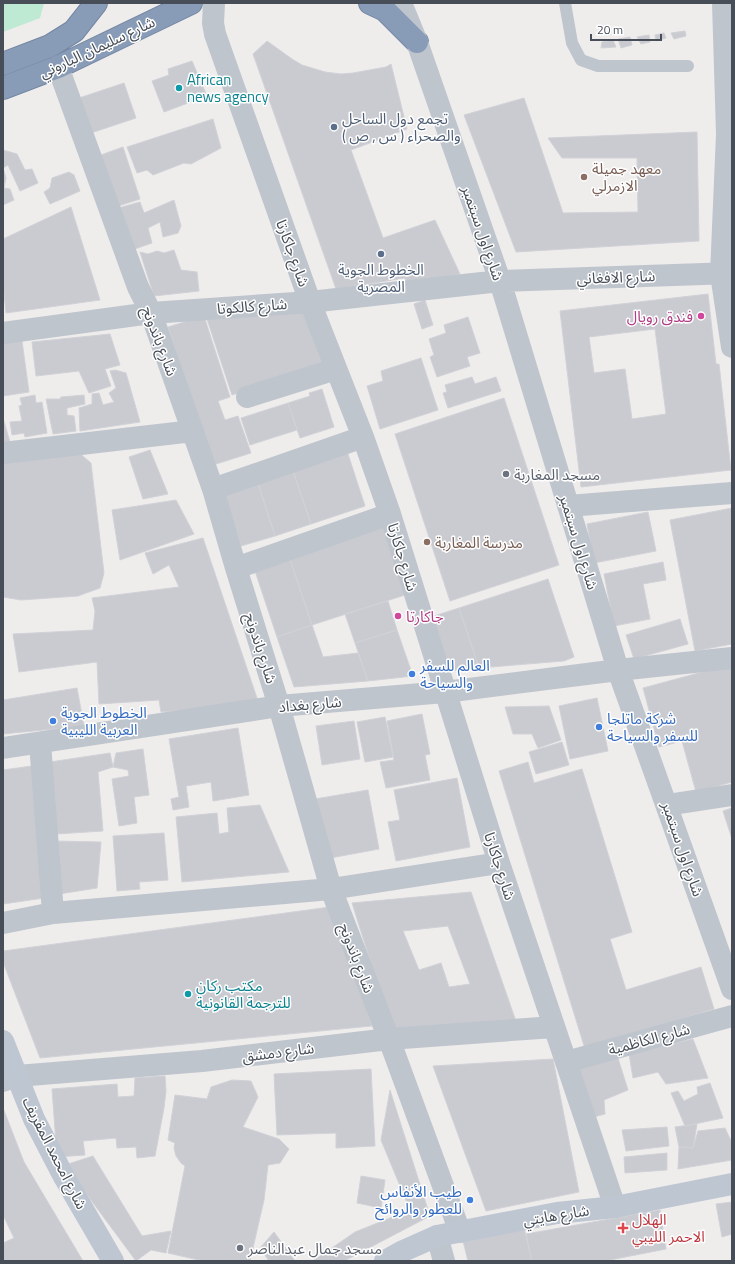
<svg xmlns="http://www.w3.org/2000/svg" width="735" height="1264" font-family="'Titillium Web','Noto Sans Arabic',sans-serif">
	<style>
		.green { fill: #bee9d2 }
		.building { fill: #cacbd1; stroke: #d1d2d7; fill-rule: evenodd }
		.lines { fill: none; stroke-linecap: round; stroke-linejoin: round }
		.highway-casing { stroke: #7486a2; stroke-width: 24 }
		.lane { stroke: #bfc5cd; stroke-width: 12 }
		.street { stroke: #bfc5cd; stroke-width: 22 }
		.secondary { stroke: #bec6d2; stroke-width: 22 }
		.highway { stroke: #889bb7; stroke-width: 22 }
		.culture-dot { fill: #0f9aa8; stroke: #fff; stroke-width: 1.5 }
		.service-dot { fill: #5c6f8a; stroke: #fff; stroke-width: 1.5 }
		.education-dot { fill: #8d6e63; stroke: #fff; stroke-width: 1.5 }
		.hotel-dot { fill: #d1479c; stroke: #fff; stroke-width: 1.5 }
		.worship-dot { fill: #6b7280; stroke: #fff; stroke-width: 1.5 }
		.shop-dot { fill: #3f7fe0; stroke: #fff; stroke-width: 1.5 }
		.health-dot { fill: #e0444e; stroke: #fff; stroke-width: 1.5 }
		.labels { text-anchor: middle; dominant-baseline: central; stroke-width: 3; stroke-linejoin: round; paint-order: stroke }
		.street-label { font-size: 15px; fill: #474e58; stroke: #fff }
		.culture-label { font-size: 15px; fill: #0d838f; stroke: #fff; text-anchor: start }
		.service-label { font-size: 15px; fill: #4e5e75; stroke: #fff; text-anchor: start }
		.education-label { font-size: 15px; fill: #785e54; stroke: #fff; text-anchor: start }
		.hotel-label { font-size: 15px; fill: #b23c85; stroke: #fff; text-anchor: end }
		.worship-label { font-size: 15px; fill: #5b616d; stroke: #fff; text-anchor: start }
		.shop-label { font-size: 15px; fill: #366cbe; stroke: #fff; text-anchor: start }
		.health-label { font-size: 15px; fill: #be3a42; stroke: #fff; text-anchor: start }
	</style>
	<rect width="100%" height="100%" fill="#efecec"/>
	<!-- green -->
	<path class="green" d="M3 3H44L40 18 3 32Z"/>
	<!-- building -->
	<path class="building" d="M685 31 686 36 674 39 671 33Z
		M664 33 666 38 656 41 655 35Z
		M649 35 650 42 641 44 637 37Z
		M630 37 632 45 621 48 618 39Z
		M613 40 616 47 601 48 602 42Z
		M267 41 292 59 302 65 325 72 341 74 353 73 386 67 391 64 407 129 351 150 383 238 435 220 460 274 409 286 405 278 336 289 253 54Z
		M192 61 207 96 164 112 152 81 169 75 168 69Z
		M124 83 136 118 88 134 76 99Z
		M524 98 563 213 638 212 637 158H562L548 138 697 132 699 241 516 252 464 115Z
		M213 119 221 148 191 164 184 163 153 175 147 170 137 173 127 147Z
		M123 147 140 199 115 207 98 156Z
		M3 150 17 154 25 170 32 169 38 183 20 191 8 165 3 168 6 178 4 188 10 189 14 200 3 205Z
		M69 172 74 175 80 191 50 204 44 192 50 188 52 178Z
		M174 200 181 226 178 233 163 237 160 222 148 228 152 243 129 251 115 209 140 202 144 213Z
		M71 207 100 300 6 313 3 284V239Z
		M174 250 181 270 197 272 199 291 154 296 140 252 148 254 157 251 164 253Z
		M708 294 716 364H719L731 470 581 487 560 311ZM655 329 666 414 632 419 625 369 594 373 589 337Z
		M425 300 433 325 422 329 414 304Z
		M306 308 325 365 232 395 207 319Z
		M204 316 230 397 218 401 225 420 238 416 251 453 213 465 168 327Z
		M468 317 480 353 467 357 470 366 437 377 430 357 434 355 429 339 446 333 444 325Z
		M110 334 120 365 105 369 111 386 89 393 79 371 36 376 32 342Z
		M22 341 29 392 3 396V343Z
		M421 358 438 410 380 429 367 386 383 381 381 371Z
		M115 370 126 373 140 422 80 431 79 408 92 404V394L99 393 103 405 114 402 109 393 116 388 110 371Z
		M472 377 475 384 496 377 501 391 448 408 443 393 447 392 445 385Z
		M322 389 334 427 300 438 288 403 310 396 309 393Z
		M35 395 36 403 42 402 47 433 25 437 24 433 12 435 10 422 22 421 19 406 22 405 20 398Z
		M84 395 85 404 67 408V415L74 416 76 431 53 434 46 399H60L61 397Z
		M504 398 559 565 450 601 395 434Z
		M288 403 297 430 250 445 241 418Z
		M3 418 12 449 3 450Z
		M346 448 365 506 311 524 291 465Z
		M150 450 168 494 143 499 129 457Z
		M77 451 91 463 104 573 100 588 78 596 21 600 3 597V457Z
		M291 465 311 524 275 536 256 477Z
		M256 477 275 536 241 546 222 488Z
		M176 500 194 534 120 560 112 510Z
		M732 508V644L695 651 670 520Z
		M648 512 656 551 594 563 587 524Z
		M384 522 408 594 312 625 288 553Z
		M203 538 259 704 161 712 159 700 99 704 97 662 19 672 13 634 93 630 95 611 92 598 179 587 169 565 153 574 145 553Z
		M288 553 312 625 277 637 253 565Z
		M663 562 666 580 643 584 650 619 614 626 604 574Z
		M548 579 574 657 564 661 479 668 459 608Z
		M388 601 397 630 355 643 345 614Z
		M459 608 479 668 449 671 431 617Z
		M680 619 688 644 634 659 626 635Z
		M312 625 323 657 358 653 368 681 294 687 277 637Z
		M397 630 413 676 368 681 355 643Z
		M732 664V782L696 792 682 741 659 747 643 688Z
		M77 688 84 726 3 734V700Z
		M597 698 608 751 570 759 559 706Z
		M549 706 561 740 538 748 532 734H513L505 707Z
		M422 714 430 754 425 755 430 780 386 788 380 762 394 760 387 721Z
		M385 717 393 757 365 762 357 722Z
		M354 721 360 759 322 765 316 726Z
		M238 728 249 795 213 801 211 782 186 786 189 807 173 810 171 799 179 797 169 739Z
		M562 742 569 765 536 774 529 752Z
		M143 749 149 795 134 797 137 823 119 826 112 779 129 776 128 770 113 767 116 753Z
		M110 753 113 767 98 772 103 831 56 834 50 762Z
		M528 762 534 783 582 769 632 932 610 939 626 990 701 967 714 1009 585 1049 499 771Z
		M39 765 44 898 3 904V770Z
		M457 778 470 847 396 861 388 822 400 820 394 790Z
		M368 790 379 849 325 859 315 799Z
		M260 805 289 872 182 882 176 817 217 813 219 834 229 832 227 808Z
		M732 808V839L723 811Z
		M164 833 168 880 139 882 140 889 117 891 113 836Z
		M55 841 101 842 97 888 59 894Z
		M471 892 518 1027 392 1030 352 903ZM448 926 470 984 449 987 441 963 419 970 403 931Z
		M330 907 372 1026 40 1058 3 962V951Z
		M693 1039 708 1078 666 1084 658 1072 633 1078 629 1054Z
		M617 1055 628 1090 604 1100 605 1114 590 1118 575 1066Z
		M553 1059 579 1192 486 1211 433 1066Z
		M371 1069 375 1146 336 1148V1133L277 1135 274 1074Z
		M165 1076 166 1091 164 1108 155 1156 137 1158 136 1147 117 1148 116 1138 83 1141 85 1155 57 1157 52 1089 117 1084 118 1097 134 1096 135 1078Z
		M232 1080 251 1081 258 1097 243 1127 279 1139 289 1149 280 1163 268 1165 264 1200 250 1261H203L168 1253 185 1166 181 1163 176 1156 174 1148 175 1143 168 1140 175 1095 207 1099 211 1087Z
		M710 1083 723 1118 685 1126 671 1093 678 1091 684 1101 698 1094 697 1087Z
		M390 1090 430 1216 344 1261H313L355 1232 410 1210 381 1140Z
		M3 1108 24 1162 83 1261H3V1243L14 1238 3 1215Z
		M697 1124 693 1148 679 1147 675 1127Z
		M667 1127 669 1146 626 1151 622 1130Z
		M725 1128 732 1143V1160L678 1169 679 1147 693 1148 698 1131Z
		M667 1153V1170L625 1173 624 1157Z
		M93 1156 142 1236 171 1231 166 1253 151 1250 136 1261 65 1165Z
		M361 1176 385 1180 381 1208 357 1203Z
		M732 1202V1234L722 1237 716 1204Z
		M660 1210 666 1249 605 1261H532L526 1234Z
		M523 1224 532 1261H468L463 1241Z
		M274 1232 295 1261H269L260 1248Z"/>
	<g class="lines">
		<!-- highway casing -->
		<g class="highway-casing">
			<path id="highway" d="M370 3 385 10 417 42
				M3 64 50 46 74 31 96 3
				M3 88 58 67 191 3"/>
		</g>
		<!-- lane -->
		<path class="lane" d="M565 3 572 43 581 60 598 66H688"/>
		<!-- street -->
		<path class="street" d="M214 3 213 23 215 34 310 302 363 437 390 514 499 863 615 1207
			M401 3 417 42 500 281 618 670 732 989
			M723 3 727 134 721 274 732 347
			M58 67 138 287 151 313 213 489 236 568 279 706 331 889 389 1039 460 1232
			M3 333 151 313 310 302 500 281 732 273
			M247 397 336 369
			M3 453 193 431
			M213 489 363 437
			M568 506 732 493
			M236 568 390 514
			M40 743 53 913
			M3 748 279 706 445 692 618 670 732 658
			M667 805 732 795
			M3 923 53 913 331 889 499 863
			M566 1062 732 1016
			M3 1081 17 1076 202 1061 389 1039 554 1027
			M437 1236 444 1261"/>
		<!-- secondary -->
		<path class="secondary" d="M3 1041 34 1119 63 1175 113 1261
			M385 1261 401 1252 437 1236 557 1213 615 1207 732 1184"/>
		<!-- highway -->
		<use href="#highway" class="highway"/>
	</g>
	<!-- markers -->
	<g class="culture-dot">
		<circle cx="179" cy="88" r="4"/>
		<circle cx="188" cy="994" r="4"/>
	</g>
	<g class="service-dot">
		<circle cx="334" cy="127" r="4"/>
		<circle cx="381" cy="254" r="4"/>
	</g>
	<g class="education-dot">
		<circle cx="584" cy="177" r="4"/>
		<circle cx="427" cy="542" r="4"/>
	</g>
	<g class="hotel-dot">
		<circle cx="701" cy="316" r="4"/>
		<circle cx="398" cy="616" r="4"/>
	</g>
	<g class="worship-dot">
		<circle cx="506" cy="474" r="4"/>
		<circle cx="240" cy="1248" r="4"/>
	</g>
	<g class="shop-dot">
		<circle cx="412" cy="674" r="4"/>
		<circle cx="53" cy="721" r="4"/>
		<circle cx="599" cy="727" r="4"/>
		<circle cx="470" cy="1200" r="4"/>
	</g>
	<path class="health-dot" d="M621 1222h4v4h4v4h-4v4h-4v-4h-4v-4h4z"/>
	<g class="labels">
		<!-- street labels -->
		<g class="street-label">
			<text transform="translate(97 47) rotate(-25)">شارع سليمان الباروني</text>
			<text transform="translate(483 233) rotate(71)">شارع اول سبتمبر</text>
			<text transform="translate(293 253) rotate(70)">شارع جاكارتا</text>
			<text transform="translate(616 277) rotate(-2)">شارع الافغاني</text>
			<text transform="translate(252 306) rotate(-4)">شارع كالكوتا</text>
			<text transform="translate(160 341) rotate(69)">شارع باندونج</text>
			<text transform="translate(579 542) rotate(73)">شارع اول سبتمبر</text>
			<text transform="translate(403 557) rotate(73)">شارع جاكارتا</text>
			<text transform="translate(261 648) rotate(72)">شارع باندونج</text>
			<text transform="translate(310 704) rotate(-5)">شارع بغداد</text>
			<text transform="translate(683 849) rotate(71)">شارع اول سبتمبر</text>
			<text transform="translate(500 866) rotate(72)">شارع جاكارتا</text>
			<text transform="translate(357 958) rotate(69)">شارع باندونج</text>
			<text transform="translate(649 1039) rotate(-15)">شارع الكاظمية</text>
			<text transform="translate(278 1052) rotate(-7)">شارع دمشق</text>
			<text transform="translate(55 1153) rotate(63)">شارع امحمد المقريف</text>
			<text transform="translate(556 1215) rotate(-9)">شارع هايتي</text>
		</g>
		<!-- culture labels -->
		<g class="culture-label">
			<text x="187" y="79">African<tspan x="187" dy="17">news agency</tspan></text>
			<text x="196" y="985">مكتب ركان<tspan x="196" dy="17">للترجمة القانونية</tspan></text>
		</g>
		<!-- service labels -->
		<g class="service-label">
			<text x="342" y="118">تجمع دول الساحل<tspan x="342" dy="17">والصحراء ( س , ص )</tspan></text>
			<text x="381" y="269" text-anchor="middle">الخطوط الجوية<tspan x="381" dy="17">المصرية</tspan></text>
		</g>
		<!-- education labels -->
		<g class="education-label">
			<text x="592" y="168">معهد جميلة<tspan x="592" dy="17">الازمرلي</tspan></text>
			<text x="435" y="542">مدرسة المغاربة</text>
		</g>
		<!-- hotel labels -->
		<g class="hotel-label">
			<text x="693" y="316">فندق رويال</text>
			<text x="406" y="616" text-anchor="start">جاكارتا</text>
		</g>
		<!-- worship labels -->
		<g class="worship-label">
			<text x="514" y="474">مسجد المغاربة</text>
			<text x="248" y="1248">مسجد جمال عبدالناصر</text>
		</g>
		<!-- shop labels -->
		<g class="shop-label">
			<text x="420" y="665">العالم للسفر<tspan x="420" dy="17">والسياحة</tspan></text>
			<text x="61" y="712">الخطوط الجوية<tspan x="61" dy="17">العربية الليبية</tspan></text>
			<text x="607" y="718">شركة ماتلجا<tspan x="607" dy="17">للسفر والسياحة</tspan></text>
			<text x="462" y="1191" text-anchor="end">طيب الأنفاس<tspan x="462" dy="17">للعطور والروائح</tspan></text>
		</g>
		<!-- health labels -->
		<g class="health-label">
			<text x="632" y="1219">الهلال<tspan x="632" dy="17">الاحمر الليبي</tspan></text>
		</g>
	</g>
	<!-- border -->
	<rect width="735" height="1264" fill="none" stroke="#474e58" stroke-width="8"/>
	<!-- scale -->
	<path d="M591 34v6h70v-6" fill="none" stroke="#474e58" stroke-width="2"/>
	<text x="597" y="34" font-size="12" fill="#474e58" stroke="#ffffff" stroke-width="3" paint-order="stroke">20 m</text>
</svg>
